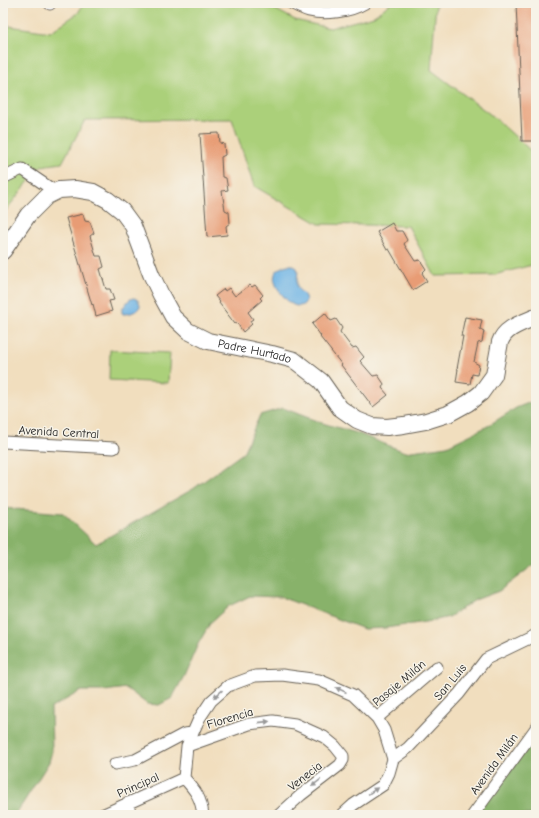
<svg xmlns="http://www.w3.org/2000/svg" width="539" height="818" font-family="'Comic Neue',sans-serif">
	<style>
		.green { fill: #abd07a; stroke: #64764b }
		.forest { fill: #88b26a; stroke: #526743 }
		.water { fill: #6eb4e5; stroke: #456880 }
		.building { fill: #e89c74 }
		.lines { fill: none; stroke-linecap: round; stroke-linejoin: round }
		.street-casing { stroke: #676055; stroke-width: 13 }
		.secondary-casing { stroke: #676055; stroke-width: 18 }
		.street { stroke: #fff; stroke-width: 11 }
		.secondary { stroke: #fff; stroke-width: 16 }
		.oneway { fill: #999 }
		.labels { text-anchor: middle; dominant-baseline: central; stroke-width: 3; stroke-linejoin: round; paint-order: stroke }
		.street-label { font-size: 12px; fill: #1c1c1c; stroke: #f7f3e8 }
	</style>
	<rect width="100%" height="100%" fill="#f7f3e8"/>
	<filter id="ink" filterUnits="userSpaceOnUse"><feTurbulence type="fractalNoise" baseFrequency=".025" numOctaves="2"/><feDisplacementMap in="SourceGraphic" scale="8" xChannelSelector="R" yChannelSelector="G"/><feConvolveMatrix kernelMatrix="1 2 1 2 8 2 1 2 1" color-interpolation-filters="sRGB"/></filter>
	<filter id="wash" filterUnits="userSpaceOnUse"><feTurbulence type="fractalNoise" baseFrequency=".012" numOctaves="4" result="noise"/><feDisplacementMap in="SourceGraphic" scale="16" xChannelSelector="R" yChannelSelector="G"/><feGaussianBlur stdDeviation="0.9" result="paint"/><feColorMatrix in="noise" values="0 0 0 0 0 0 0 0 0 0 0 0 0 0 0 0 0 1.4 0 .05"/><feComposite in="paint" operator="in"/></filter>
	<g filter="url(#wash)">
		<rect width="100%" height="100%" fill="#f1debe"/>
		<!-- green -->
		<path class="green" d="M84 3H266L269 6 295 20 330 28 374 16 391 3H436L431 70 495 118 531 151 536 149V264L494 275 435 276 408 226 319 224 254 186 232 119 85 120 62 163 41 166 3 214V22L9 26 50 32 78 13Z
			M110 350 170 353 168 383 109 380Z"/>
		<!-- forest -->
		<path class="forest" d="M536 400V563L499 591 475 600 449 617 432 621 386 628 364 629 281 597 250 596 229 606 211 622 198 644 184 676 172 698 159 705 147 704 126 688 105 691H81L51 708 52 751 49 762 25 800 15 815H3V508L63 513 96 544 193 489 243 453 260 415 283 408 322 423 357 433 405 452 447 446 486 427 516 408Z
			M536 738V815H475L483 802Z"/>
		<!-- water -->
		<path class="water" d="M287 265H293L297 268C299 274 296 280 297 286 298 292 304 291 306 300 305 303 304 305 300 306 291 307 285 298 280 292 272 280 271 270 287 265Z
			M133 298C137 298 140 302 140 306 137 312 130 314 123 314L122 313V309L129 300Z"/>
		<g id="blocks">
			<!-- building -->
			<path class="building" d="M516 3H536V25L535 26 536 49V141H522Z
				M219 133 220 143 224 144 225 155 221 157 222 177 226 178 228 190 222 191 225 210 229 212 230 223 226 226 227 235 207 237 200 134Z
				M83 214 85 221 90 222 94 233 90 236 96 256H101L104 267 100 269 106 289H110L114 300 109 301 112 311 96 316 93 304 92 305 66 218Z
				M392 223 396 231H402L407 240 404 244 415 261 420 260 426 269 422 273 427 281 413 290 389 249 387 250 377 232Z
				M250 285 252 287 255 285 263 295 260 298 262 300 248 312 253 319 250 321 252 324 243 332 237 323 235 324 219 303 220 302 215 296 224 289 225 291 229 288 235 296Z
				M325 313 331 321 336 319 342 328 340 332 352 348 356 347 364 357 360 361 373 376 378 375 384 384 382 388 388 395 373 407 341 365H342L320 337 321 336 312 324Z
				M465 317 482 320 480 329 484 331 482 342 478 343 474 362 479 365 477 375 472 374 470 384 456 382 458 369H457L463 336H461Z"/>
		</g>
	</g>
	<g filter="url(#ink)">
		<use href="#blocks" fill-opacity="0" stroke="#676055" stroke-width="1"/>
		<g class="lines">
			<!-- street casing -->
			<g class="street-casing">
				<path id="street" d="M49 3 50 4
					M291 3C297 6 302 9 309 11 325 15 350 12 365 3
					M3 178 22 169 56 192
					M3 442 114 448
					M377 718 437 667
					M187 746 249 724 273 721 295 724 324 737 335 746 343 756V760L340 765 301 795 279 815
					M393 759 408 748 459 694 486 659 536 635
					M115 764 135 760 184 734 193 733
					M127 803 131 815
					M102 815 184 778
					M203 815C201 798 196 791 184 778L187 746 199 719 211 701 228 686 255 676 282 675 319 680 353 695 377 718 384 730 393 759 389 773 383 785 353 805 342 815
					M473 815 536 728"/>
			</g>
			<!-- secondary casing -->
			<g class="secondary-casing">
				<g id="secondary">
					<path id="s1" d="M3 251 28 215 47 196 59 190 75 189 93 192 108 200 122 211 133 226 151 274 161 295 173 317 188 331 208 341 272 354 294 360 321 381 340 408 357 420 372 426 387 427 404 425 426 421 448 414 468 403 481 393 494 375 500 342C505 327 523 323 536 317"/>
				</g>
			</g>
			<!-- street -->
			<use href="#street" class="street"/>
			<!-- secondary -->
			<use href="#secondary" class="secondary"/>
		</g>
		<!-- one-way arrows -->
		<defs><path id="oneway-solid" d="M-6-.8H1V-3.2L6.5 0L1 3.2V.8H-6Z"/></defs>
		<g class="oneway">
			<use href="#oneway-solid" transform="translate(341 690) rotate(-156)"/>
			<use href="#oneway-solid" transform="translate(218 694) rotate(139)"/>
			<use href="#oneway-solid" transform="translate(264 722) rotate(-6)"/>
			<use href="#oneway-solid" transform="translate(316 783) rotate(143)"/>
			<use href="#oneway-solid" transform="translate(373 791) rotate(-35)"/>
		</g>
	</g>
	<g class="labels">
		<!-- street labels -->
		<g class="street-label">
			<text stroke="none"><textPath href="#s1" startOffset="362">Padre Hurtado</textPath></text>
			<text transform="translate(59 432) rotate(3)">Avenida Central</text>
			<text transform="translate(450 682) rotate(-50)">San Luis</text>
			<text transform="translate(399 683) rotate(-40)">Pasaje Milán</text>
			<text transform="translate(230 718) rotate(-17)">Florencia</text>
			<text transform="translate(494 764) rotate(-54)">Avenida Milán</text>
			<text transform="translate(305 776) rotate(-38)">Venecia</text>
			<text transform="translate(138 785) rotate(-24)">Principal</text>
		</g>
	</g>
	<!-- margin -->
	<rect width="539" height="818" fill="none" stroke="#f7f3e8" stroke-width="16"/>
</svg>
